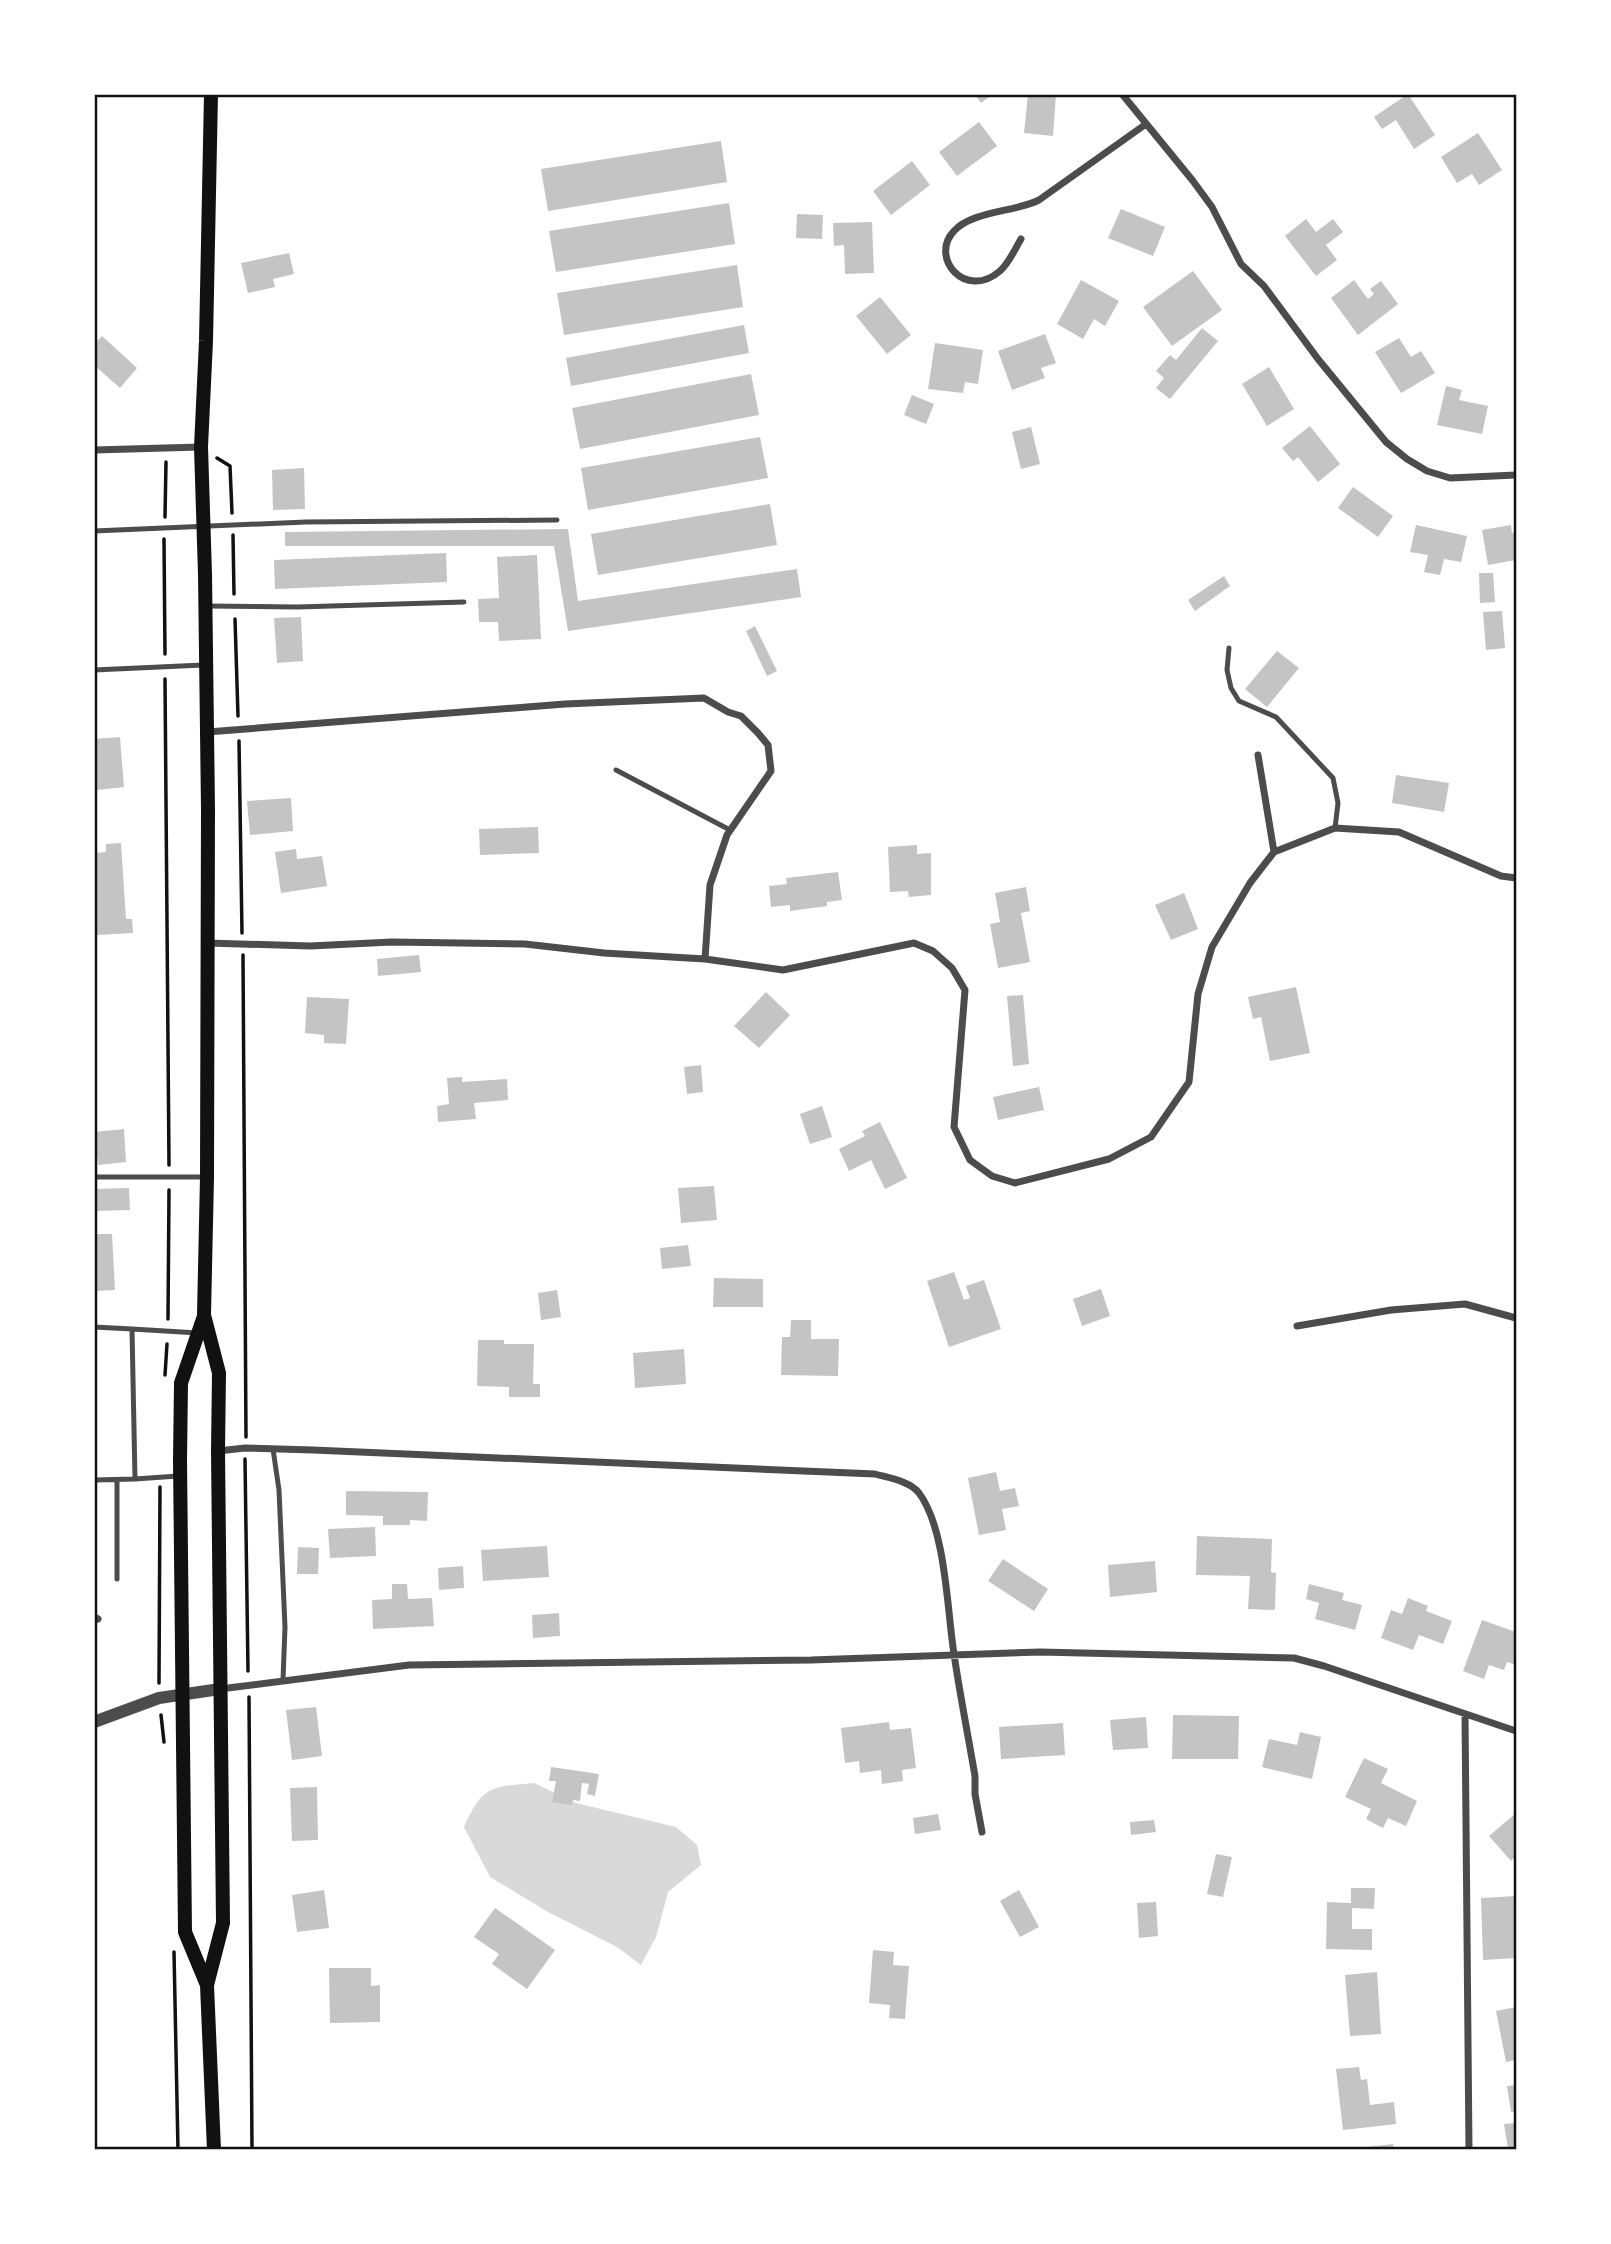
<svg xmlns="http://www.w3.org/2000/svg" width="1611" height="2244" font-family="'DM Sans',sans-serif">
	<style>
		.water { fill: #d9d9d9 }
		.building { fill: #c4c4c4 }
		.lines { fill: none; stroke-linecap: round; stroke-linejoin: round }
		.path { stroke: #111; stroke-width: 3.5 }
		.service { stroke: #4c4c4c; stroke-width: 5 }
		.minor { stroke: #4c4c4c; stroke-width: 7 }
		.tertiary { stroke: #4c4c4c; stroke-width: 12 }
		.secondary { stroke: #111; stroke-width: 14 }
		.neatline { fill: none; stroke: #111; stroke-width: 2.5 }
	</style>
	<rect width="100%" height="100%" fill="#fff"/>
	<!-- water -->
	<path class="water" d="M534 1783 576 1803 676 1827 697 1845 701 1865 668 1892 656 1937 641 1965 617 1947 548 1912 490 1877 464 1827C483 1785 491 1787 534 1783Z"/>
	<!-- building -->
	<path class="building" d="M975 94H993L981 103Z
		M1028 94H1056L1053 136 1024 133Z
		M1408 94 1435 135 1414 149 1396 120 1382 129 1374 117Z
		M979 122 997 146 957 176 939 152Z
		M1478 133 1502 170 1479 185 1472 174 1457 183 1441 157Z
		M721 141 727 182 548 211 541 169Z
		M912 161 930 185 891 215 873 191Z
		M729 203 735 244 556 272 549 231Z
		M1121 209 1165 227 1153 256 1108 238Z
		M797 214 823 215 822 239 796 238Z
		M1306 219 1316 232 1333 219 1343 232 1326 245 1337 260 1316 276 1285 236Z
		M872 222 874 273 845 274 844 245 834 246 833 223Z
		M289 253 294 274 273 279 275 287 248 293 241 263Z
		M737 265 743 307 564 335 557 293Z
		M1193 271 1222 310 1172 346 1143 307Z
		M1081 280 1119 301 1105 326 1094 319 1083 339 1057 324Z
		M1354 280 1368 299 1374 294 1370 289 1381 281 1398 304 1358 335 1331 298Z
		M880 297 911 335 887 354 856 316Z
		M744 325 749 353 571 386 566 358Z
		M1202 328 1218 341 1170 399 1156 388 1164 378 1156 371 1170 355 1176 360Z
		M1045 334 1056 363 1041 368 1045 378 1012 390 998 351Z
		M102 336 137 368 120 388 94 365V344Z
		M1399 338 1411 357 1421 351 1435 373 1401 393 1375 352Z
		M935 343 983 350 978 384 965 382 963 393 928 389Z
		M1269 367 1294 409 1267 426 1242 384Z
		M751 374 759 415 580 449 572 408Z
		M1446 386 1462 390 1459 400 1488 406 1482 434 1437 425Z
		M912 395 934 404 926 424 904 415Z
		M1310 426 1340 464 1318 482 1298 457 1293 461 1282 448Z
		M1031 427 1040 464 1021 469 1012 432Z
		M760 437 768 478 588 510 581 468Z
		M304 468 305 509 273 510 272 470Z
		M1353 487 1393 516 1378 537 1338 508Z
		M770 504 777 545 598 575 591 534Z
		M1416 525 1467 536 1461 562 1444 559 1440 575 1424 572 1428 555 1410 552Z
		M1511 525 1512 533 1516 532V560L1488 565 1482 530Z
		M568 529 578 601 797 569 801 597 568 631 554 546H285V532Z
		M446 553 447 582 275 589 274 560Z
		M537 555 541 639 499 641 498 622H479L478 599 499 598 497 557Z
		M1479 573H1493L1495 602 1480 603Z
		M1224 576 1230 586 1195 611 1188 600Z
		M1502 611 1505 648 1486 650 1483 612Z
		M301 617 303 661 277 663 274 618Z
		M755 626 777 671 767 676 746 631Z
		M1277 651 1299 668 1267 707 1245 689Z
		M120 737 124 787 97 790 94 739Z
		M1396 775 1449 783 1444 812 1392 803Z
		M291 798 293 831 250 835 247 801Z
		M538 827 539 853 480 855 479 829Z
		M121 843 126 919H132L133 933 97 935 96 923H94V853L106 852V844Z
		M917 845V854L931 853V895L909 897 908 891 890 892 888 847Z
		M296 849 297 859 322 856 327 886 281 893 275 852Z
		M838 872 842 900 827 902V906L790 911V905L771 907 769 886 787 884 786 878Z
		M1026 887 1030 911 1021 913 1030 962 998 968 990 924 1000 922 995 893Z
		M1184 893 1198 929 1171 940 1155 905Z
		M419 955 421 972 378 976 377 959Z
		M1296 987 1310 1053 1270 1061 1261 1017 1253 1019 1248 997Z
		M766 992 790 1015 759 1048 734 1026Z
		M1023 995 1029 1064 1013 1066 1007 996Z
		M307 997 349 999 346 1044 324 1043V1035L305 1033Z
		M701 1065 703 1092 687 1094 684 1067Z
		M462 1077V1082L507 1079 508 1100 474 1103 476 1119 438 1122 437 1106 449 1104 447 1078Z
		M1039 1087 1044 1110 998 1120 993 1097Z
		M822 1106 832 1137 810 1144 800 1114Z
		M880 1122 907 1178 885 1189 871 1160 849 1171 839 1149 865 1136 862 1131Z
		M124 1129 126 1162 98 1165 95 1132Z
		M714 1186 717 1220 681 1223 678 1188Z
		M129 1188 130 1210 94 1211V1189Z
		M94 1234H112L115 1290 94 1291Z
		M688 1245 691 1266 662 1269 660 1248Z
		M954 1272 964 1300 970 1298 966 1286 984 1280 1001 1329 949 1347 927 1281Z
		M714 1278 763 1279V1307H713Z
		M1101 1289 1110 1316 1082 1326 1073 1299Z
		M557 1290 561 1317 541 1320 538 1293Z
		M791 1320H811V1339H839L838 1376 781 1375 782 1337H790Z
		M478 1340H504V1344H534L533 1384H540V1397H509V1387L477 1386Z
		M684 1349 686 1384 635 1388 633 1353Z
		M996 1472 1000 1491 1015 1488 1019 1506 1002 1509 1006 1530 979 1535 968 1478Z
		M346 1491 428 1492 427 1521 410 1520V1525H383V1516L346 1515Z
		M375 1527 376 1556 330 1558 328 1529Z
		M1197 1536 1272 1539 1271 1572 1276 1573 1275 1610 1248 1609 1250 1576 1196 1575Z
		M547 1546 549 1577 483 1581 481 1550Z
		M298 1547 319 1548 318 1574H297Z
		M1003 1559 1048 1589 1034 1611 988 1581Z
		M1155 1561 1157 1592 1110 1597 1108 1565Z
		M463 1566 464 1588 439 1590 438 1568Z
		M392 1584H407L408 1599 432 1598 434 1626 373 1629 372 1600 392 1599Z
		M1309 1584 1344 1593 1342 1600 1362 1605 1355 1630 1315 1619 1319 1603 1306 1599Z
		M1408 1598 1428 1606 1426 1611 1452 1621 1443 1644 1419 1635 1413 1650 1381 1638 1391 1610 1402 1614Z
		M559 1613 560 1636 533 1638 532 1615Z
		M1482 1620 1516 1632V1665L1507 1662 1504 1670 1489 1665 1484 1679 1463 1671Z
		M316 1707 322 1756 292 1760 286 1710Z
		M1173 1715 1239 1716 1238 1759H1172Z
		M1146 1717 1148 1748 1113 1750 1110 1720Z
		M889 1722 890 1730 911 1728 916 1768 902 1770 903 1781 882 1784 881 1770 860 1773 859 1761 845 1763 841 1728Z
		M1063 1723 1065 1755 1001 1759 999 1727Z
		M1300 1732 1321 1737 1312 1779 1262 1767 1269 1739 1297 1745Z
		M1364 1758 1388 1769 1381 1783 1417 1801 1406 1826 1388 1818 1383 1828 1366 1819 1371 1809 1345 1797Z
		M551 1767 599 1774 595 1796 587 1794 589 1784 582 1783 580 1801 573 1800 572 1805 552 1802 556 1781H549Z
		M317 1787 318 1840 292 1841 290 1788Z
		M1516 1813V1856L1511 1861 1489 1836Z
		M938 1814 941 1830 915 1834 913 1818Z
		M1154 1820 1156 1832 1131 1835 1130 1822Z
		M1216 1854 1232 1857 1223 1897 1207 1894Z
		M1351 1888H1375L1374 1909 1352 1908V1929H1372V1950L1326 1949 1327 1902 1351 1903Z
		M324 1890 329 1928 297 1932 292 1895Z
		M1019 1890 1039 1927 1020 1937 1000 1901Z
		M1516 1896V1958L1483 1960 1481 1898Z
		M1156 1902 1158 1936 1139 1938 1137 1903Z
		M495 1908 555 1950 527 1989 492 1964 499 1954 474 1937Z
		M873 1950 894 1952 893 1965 909 1966 905 2019 889 2018 890 2005 869 2003Z
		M329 1968H371V1986L380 1985V2022L330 2023Z
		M1377 1972 1381 2034 1350 2036 1345 1975Z
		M1516 2007V2060L1506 2062 1496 2011Z
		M1359 2067 1361 2080 1367 2079 1370 2105 1394 2102 1396 2124 1343 2130 1336 2069Z
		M1516 2085V2111L1511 2112 1507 2086Z
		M1516 2123V2148L1508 2149 1504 2124Z
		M1393 2144 1394 2150H1359V2148Z"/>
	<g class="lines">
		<!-- path -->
		<path class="path" d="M217 458 230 466 232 513
			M165 517 166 462
			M233 535 234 594
			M164 539 165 654
			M235 619 238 716
			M165 679 169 1165
			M239 741 242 933
			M243 955 246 1437
			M168 1319 169 1190
			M165 1375 167 1344
			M245 1459 248 1671
			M159 1683 160 1487
			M249 1697 252 2150
			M161 1715 164 1742
			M174 1952 178 2150"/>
		<!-- service -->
		<path class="service" d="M94 531 306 522 557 520
			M206 606 298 607 464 602
			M1229 648 1227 670 1231 688 1239 701 1276 717 1333 778 1338 803 1335 828
			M94 670 203 665
			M616 770 730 830
			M94 1177H204
			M94 1327 132 1329
			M273 1449 279 1490 285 1627 283 1680
			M178 1476 135 1479 132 1329 198 1333
			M94 1480 135 1479
			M117 1480V1579"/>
		<!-- minor -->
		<path class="minor" d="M1122 94 1193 181 1212 207 1241 264 1264 286 1318 359 1386 442 1407 459 1427 471 1450 478 1516 475
			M1021 239C1015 249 1009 263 1000 271 965 301 929 257 954 231 972 211 1015 212 1039 200L1146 124
			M94 450 201 447
			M207 732 565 704 704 698 728 712 741 716 758 733 768 745 771 771 727 835 710 885 705 959
			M1274 852 1335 828 1399 832 1501 876 1516 878
			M207 943 310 946 392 942 525 944 604 953 705 959 783 970 914 943 933 951 952 968 965 990 954 1127 970 1160 992 1176 1015 1183 1109 1159 1151 1137 1189 1082 1198 994 1212 947 1250 883 1274 852 1258 755
			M1297 1326 1391 1310 1465 1304 1516 1318
			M218 1451 245 1448 313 1450 875 1474C889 1478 910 1481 919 1493 946 1529 947 1610 954 1654 960 1695 968 1735 975 1776V1794L982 1832
			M94 1617 98 1619
			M220 1689 409 1665 811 1660 1040 1652 1294 1658 1324 1666 1516 1731
			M1465 1714 1469 2150"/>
		<!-- tertiary -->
		<path class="tertiary" d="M94 1722 159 1698 220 1689"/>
		<!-- secondary -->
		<path class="secondary" d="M211 94 206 341 201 447 205 574 208 809 207 1177 204 1315 219 1373 218 1451 223 1923 207 1985 214 2150
			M204 1316 181 1383 180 1460 185 1932 207 1985"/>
	</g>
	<!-- border -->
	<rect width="1611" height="2244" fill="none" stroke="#ffffff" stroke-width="192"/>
	<rect x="96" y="96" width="1419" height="2052" class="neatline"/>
</svg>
